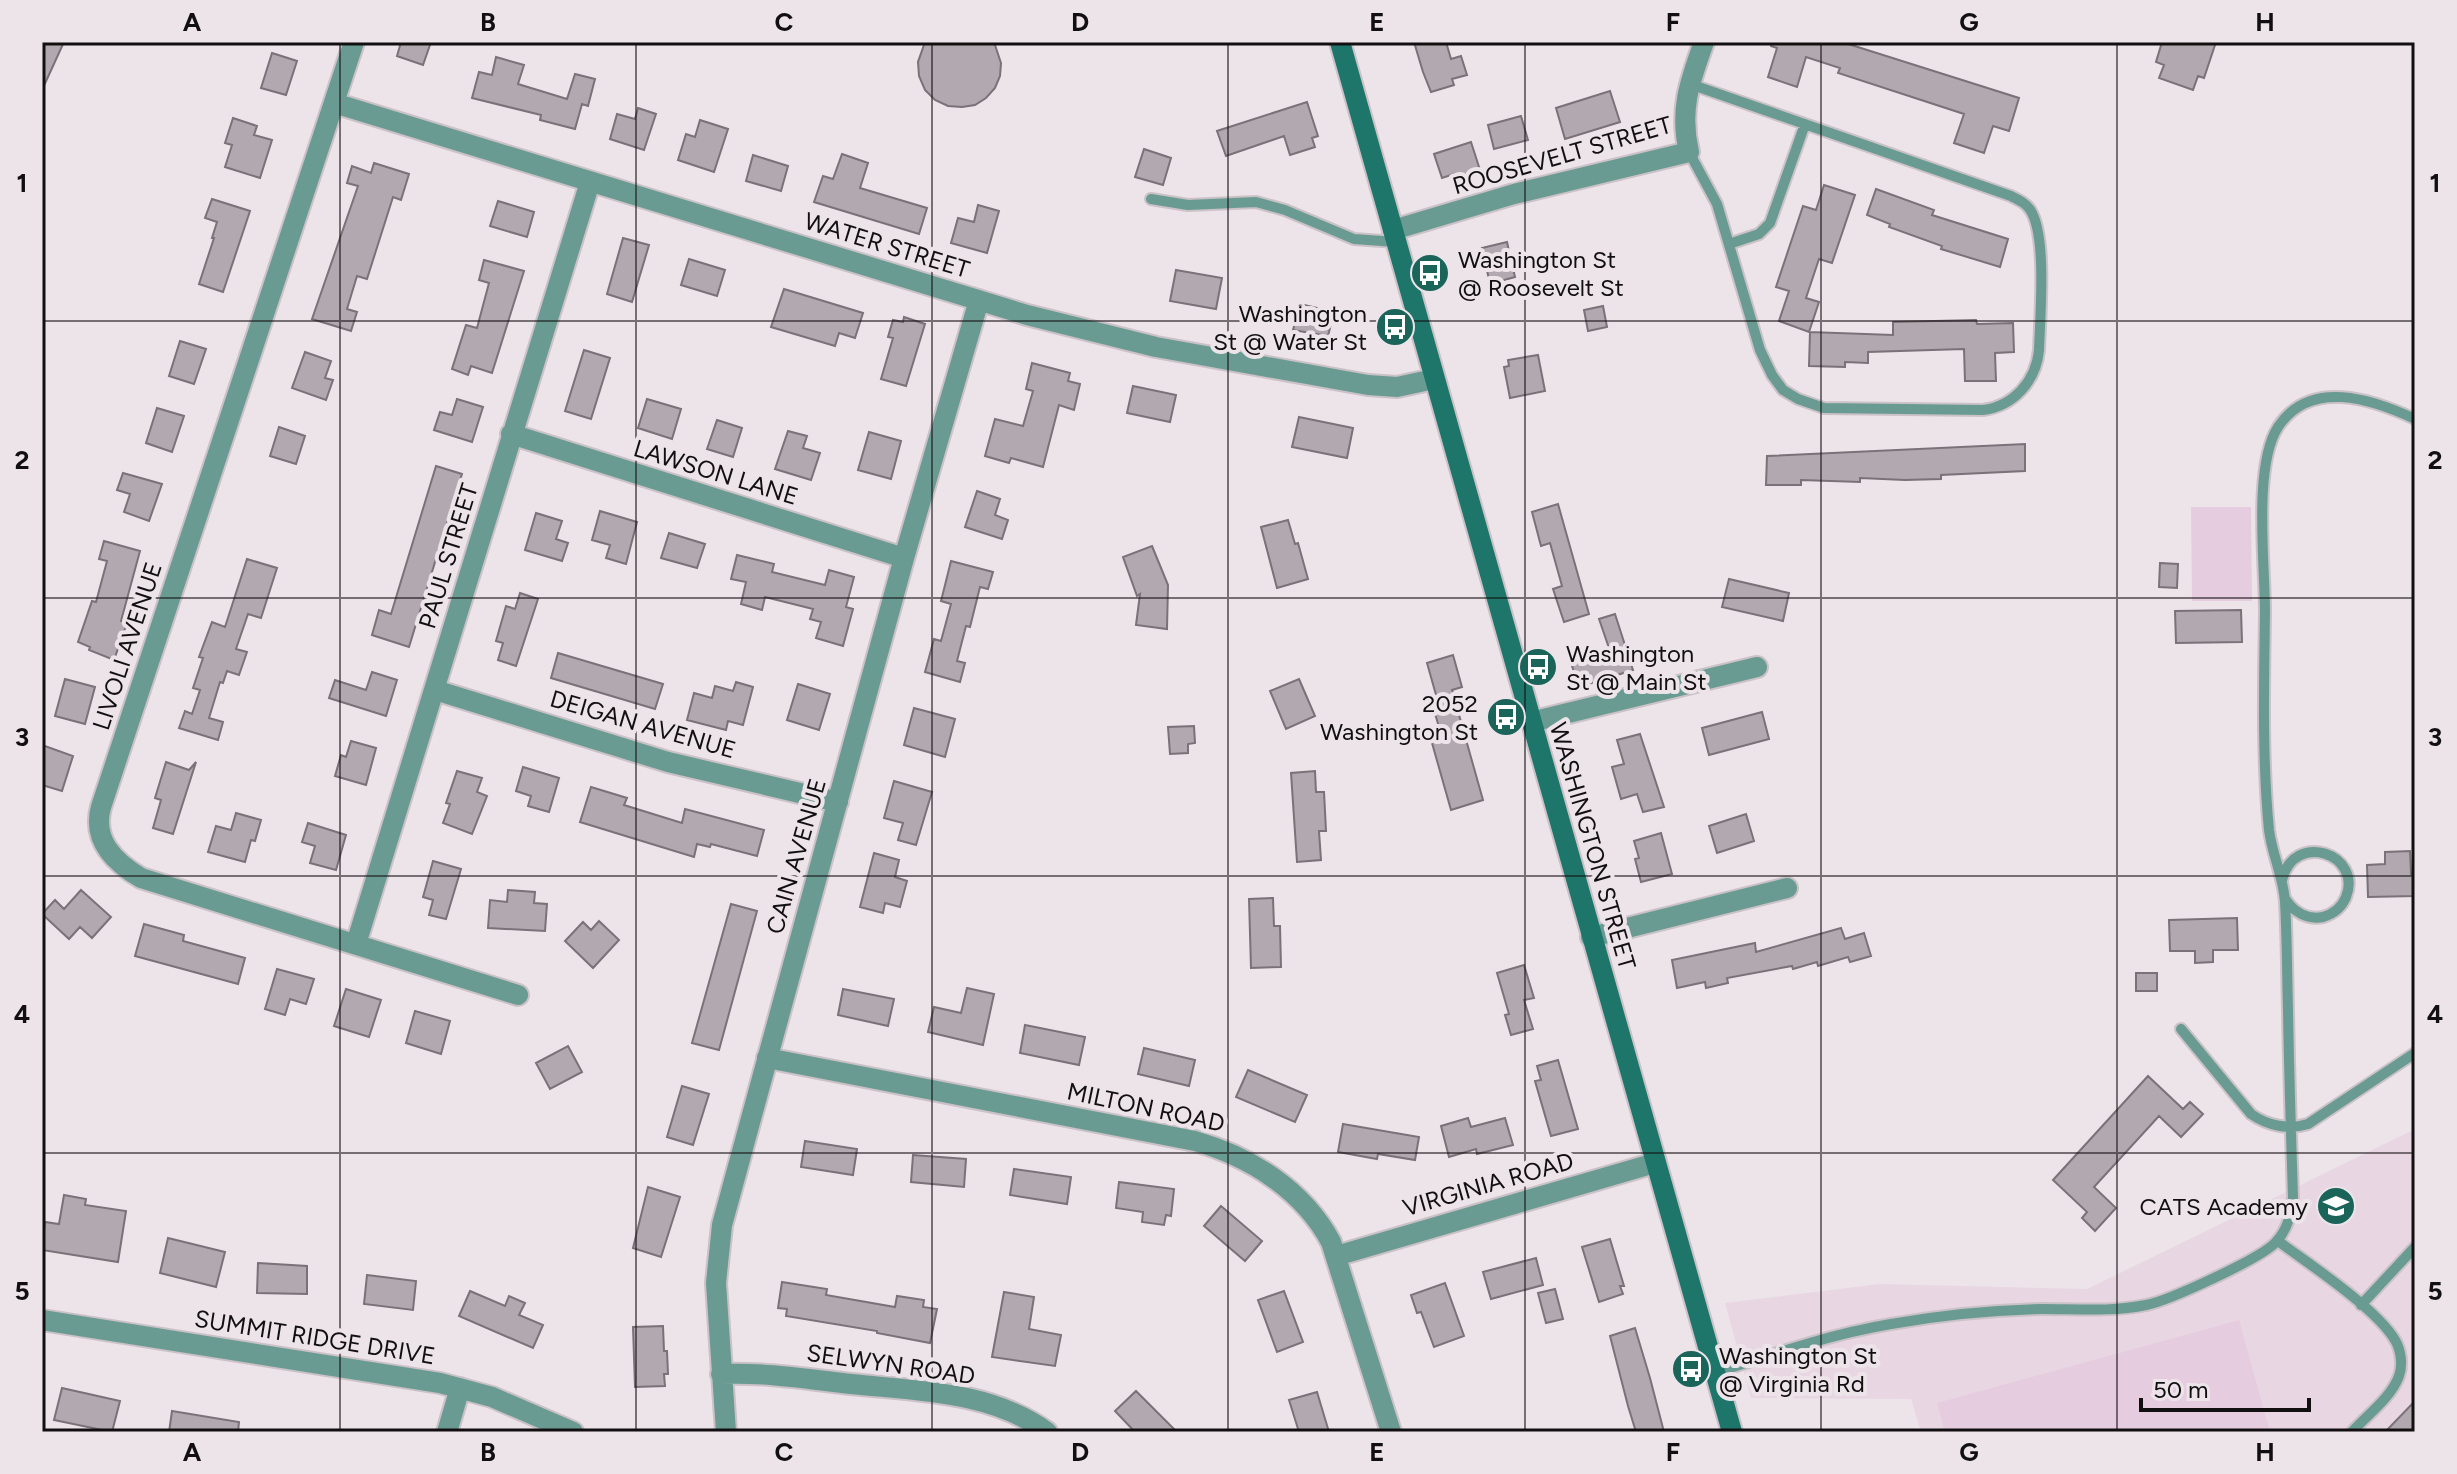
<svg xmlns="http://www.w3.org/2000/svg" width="2457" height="1474" font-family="Figtree,sans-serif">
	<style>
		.built { fill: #e8d7e3 }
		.park { fill: #e6ccdf }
		.building { fill: #b2a8af; stroke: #7a7278; stroke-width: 2 }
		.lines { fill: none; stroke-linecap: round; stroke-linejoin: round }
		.service-casing { stroke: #cac2c7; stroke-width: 14 }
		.minor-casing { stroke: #cac2c7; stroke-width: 24 }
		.secondary-casing { stroke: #cac2c7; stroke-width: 24 }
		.service { stroke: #6a9b92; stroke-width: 10 }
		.minor { stroke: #6a9b92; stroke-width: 20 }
		.secondary { stroke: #1e766a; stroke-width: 20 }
		.grid { fill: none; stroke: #120f11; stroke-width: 2; stroke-opacity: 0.55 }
		.labels { text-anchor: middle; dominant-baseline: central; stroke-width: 8; stroke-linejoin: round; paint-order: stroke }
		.street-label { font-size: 24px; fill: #120f11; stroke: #ede4ea }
		.poi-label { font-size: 24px; fill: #120f11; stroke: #ede4ea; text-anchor: start }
		.neatline { fill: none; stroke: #120f11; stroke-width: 3 }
		.grid-label { font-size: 26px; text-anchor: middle; font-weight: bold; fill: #120f11 }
	</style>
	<rect width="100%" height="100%" fill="#ede4ea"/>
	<!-- built -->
	<path class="built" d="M2415 1129V1432H1921L1911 1399 1751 1398 1725 1303 1879 1284 2087 1289Z"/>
	<!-- park -->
	<path class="park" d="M2191 507H2251L2252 601H2192Z
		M2239 1320 2270 1432H1945L1937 1403Z"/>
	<!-- building -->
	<path class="building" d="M42 42H64L42 90Z
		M401 42H431L423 65 397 56Z
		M925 42H994L1001 63 1000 76 995 88 986 98 975 105 962 107 948 106 935 100 925 90 919 76 918 62Z
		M1414 42H1446L1451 59 1461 56 1467 75 1452 79 1454 85 1431 92 1423 72Z
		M1771 42H1842L2019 98 2009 131 1993 126 1984 153 1954 143 1964 114 1838 73 1840 68 1806 57 1797 87 1768 77 1777 48 1771 46Z
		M2162 42H2216L2204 78 2198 76 2193 90 2159 78 2164 65 2156 62Z
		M272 53 297 61 286 95 261 88Z
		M496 57 524 65 518 84 567 99 575 74 595 79 588 106 582 104 575 129 540 120 541 115 472 98 479 72 492 75Z
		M1610 91 1620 122 1565 139 1556 108Z
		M1307 102 1318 136 1312 138 1315 147 1290 155 1284 136 1226 156 1217 131Z
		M638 108 656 114 644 150 610 139 617 114 635 119Z
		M1521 116 1528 140 1494 149 1488 125Z
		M233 118 257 126 254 135 272 140 260 178 225 167 232 145 225 143Z
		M700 120 728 129 714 172 678 160 686 134 695 137Z
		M1471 142 1480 170 1455 178 1454 174 1442 178 1434 154Z
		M1144 149 1171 158 1163 185 1135 177Z
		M842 154 868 163 860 188 927 208 919 234 814 202 823 176 833 179Z
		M753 155 788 166 781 191 746 181Z
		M374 163 409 174 401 200 393 197 367 279 357 276 347 309 357 312 351 331 312 319 358 186 347 183 352 166 371 173Z
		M1824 185 1855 195 1832 263 1819 259 1806 298 1819 302 1809 332 1779 321 1789 291 1776 287 1803 206 1816 210Z
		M1876 189 1934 210 1932 215 2008 239 2000 267 1941 249 1942 246 1889 227 1890 224 1867 215Z
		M212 199 250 211 223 292 199 284 214 238H212L217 222 205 218Z
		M498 201 534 212 527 237 490 226Z
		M978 205 999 211 987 253 951 243 958 218 974 222Z
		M623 238 649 245 632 302 607 294Z
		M1507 242 1515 277 1490 284 1482 248Z
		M689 259 725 270 717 296 681 285Z
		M484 260 524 271 492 373 471 366 468 375 452 369 466 325 477 328 489 283 479 280Z
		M1176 270 1222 278 1216 309 1170 301Z
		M784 289 863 313 855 338 839 333 835 346 771 327Z
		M1300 304 1334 312 1328 336 1293 330Z
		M1603 306 1607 327 1588 331 1584 310Z
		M904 317 925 324 906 386 881 379 893 338 888 337 893 320 903 322Z
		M1976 320 1977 324 2013 323 2014 352 1995 353 1996 381H1965L1964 349 1868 352V363L1845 362V367L1809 366 1810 332 1893 335V322Z
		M180 341 206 349 194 384 169 376Z
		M584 350 610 358 591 419 565 411Z
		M305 352 331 361 325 378 333 380 326 400 292 388Z
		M1538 355 1545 391 1510 398 1504 367 1509 366 1508 360Z
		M1032 363 1070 373 1068 381 1080 384 1074 410 1059 405 1043 467 1011 458 1009 463 985 456 995 419 1023 426 1033 391 1026 389Z
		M1133 386 1176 395 1170 422 1127 413Z
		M457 399 483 407 472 442 434 430 440 412 452 415Z
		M647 399 681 409 672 439 638 428Z
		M157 408 184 416 172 452 146 443Z
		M1299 417 1353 428 1347 458 1292 447Z
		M717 420 742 428 733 457 707 449Z
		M279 427 305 436 296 464 270 456Z
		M788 431 807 436 803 448 820 453 811 480 775 469Z
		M869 432 901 441 891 479 858 470Z
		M2025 444V471L1941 475V479L1905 480 1860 478V482L1801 480V485H1766L1767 456Z
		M436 466 462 474 409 647 372 635 379 610 391 614Z
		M123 473 162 484 149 521 124 512 130 494 117 490Z
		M977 491 1000 499 995 515 1008 520 1002 539 965 527Z
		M1558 504 1589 614 1564 622 1553 589 1562 586 1550 543 1541 546 1532 512Z
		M600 511 637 522 626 564 606 558 610 545 592 540Z
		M536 513 562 521 556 539 568 543 562 561 525 550Z
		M1288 520 1295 544 1298 543 1308 579 1277 588 1261 527Z
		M669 533 705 544 697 568 661 558Z
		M104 541 140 551 121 621 127 623 114 660 89 650 90 647 78 642 92 601 96 602 107 561 99 559Z
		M1152 546 1168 585 1167 629 1136 625 1140 594 1137 596 1123 557Z
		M737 555 774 564 772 572 825 585 829 570 854 577 846 607 853 609 843 646 816 638 821 622 810 619 813 609 765 597 762 610 741 604 746 582 731 579Z
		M247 559 277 568 261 618 248 614 236 649 247 652 239 675 227 671 223 683 220 682 209 718 223 722 218 740 179 728 185 711 192 714 200 690 193 688 203 658 199 657 212 622 225 627Z
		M951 561 993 572 988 589 980 587 970 627 966 626 957 661 965 663 960 682 925 672 934 639 941 641 951 604 941 601Z
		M2160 563 2178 564 2177 588 2159 587Z
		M1729 579 1789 593 1783 621 1722 607Z
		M520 593 538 599 516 666 498 660 503 643 496 641 506 606 515 609Z
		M2241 610 2242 642 2176 643 2175 611Z
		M1615 614 1633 670 1579 687 1571 663 1610 651 1599 619Z
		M558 653 663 684 655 709 551 678Z
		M1453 655 1462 687 1452 690 1483 800 1451 810 1432 743 1443 740 1432 704 1438 702 1427 663Z
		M372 672 397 680 386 716 329 698 335 680 366 690Z
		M65 679 95 687 85 724 55 716Z
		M1299 679 1315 716 1286 729 1270 691Z
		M736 682 753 687 743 725 728 721 726 730 687 720 694 693 712 698 715 686 733 691Z
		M798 684 830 694 819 730 787 720Z
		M914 708 955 719 945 757 904 745Z
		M1762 712 1769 739 1709 755 1702 728Z
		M1194 726 1195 743 1188 744V753L1170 754 1168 727Z
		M1640 734 1664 807 1643 812 1637 794 1621 799 1612 767 1624 764 1617 740Z
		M351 741 376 748 366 785 335 776 341 755 346 757Z
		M42 745 73 756 62 791 42 785Z
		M166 762 189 770 196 762 173 834 153 828 161 800 155 798Z
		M523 767 559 778 549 812 528 806 531 796 516 791Z
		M457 771 482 778 477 792 487 796 472 834 443 823 450 804 446 803Z
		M1315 771 1316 792H1324L1326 831H1319L1321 860 1297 862 1291 773Z
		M894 781 932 792 916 845 898 840 903 823 884 818Z
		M591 787 627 798 624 805 682 823 685 809 764 830 757 856 711 844 710 847 697 844 694 857 580 822Z
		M236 813 261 820 255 841 251 840 245 862 208 852 216 826 231 830Z
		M1746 814 1754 841 1717 853 1709 826Z
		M308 823 346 835 336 870 310 863 315 846 302 842Z
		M1661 833 1672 874 1641 882 1635 859 1639 858 1634 841Z
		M2410 851 2411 874H2415V896L2368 897 2367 865 2385 864V852Z
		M874 853 899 860 895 877 907 881 900 907 885 903 883 913 860 907Z
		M433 861 461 869 446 919 429 915 433 900 423 897Z
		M81 890 111 917 92 938 80 927 69 939 42 914 55 900 64 909Z
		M508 890 535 892 534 903 547 904 545 931 488 928 490 900 507 902Z
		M1273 898 1274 926H1280L1281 967 1251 968 1249 899Z
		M731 904 757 911 719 1050 692 1043Z
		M2237 918 2238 950H2213V962L2195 963V951H2170L2169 920Z
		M599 921 619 940 593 968 565 941 583 922 591 930Z
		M144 924 184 935 183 941 245 958 238 984 135 956Z
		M1841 928 1845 939 1864 933 1871 956 1850 962 1848 957 1818 966 1817 962 1793 969 1792 966 1727 978 1728 983 1706 988 1705 982 1677 988 1672 960 1755 943 1756 952Z
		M1524 965 1534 998 1524 1000 1533 1029 1511 1035 1505 1015 1509 1014 1497 973Z
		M277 969 314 979 306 1004 290 999 285 1015 265 1009Z
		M2136 973H2157V991H2136Z
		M967 988 994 994 983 1045 928 1032 934 1007 961 1013Z
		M346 989 381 1000 369 1037 334 1026Z
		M843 989 894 999 888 1026 838 1015Z
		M415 1011 450 1021 441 1054 406 1043Z
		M1025 1025 1085 1037 1079 1065 1020 1053Z
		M568 1046 582 1072 550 1089 536 1063Z
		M1144 1048 1195 1060 1189 1086 1138 1074Z
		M1558 1060 1578 1129 1551 1136 1535 1081 1541 1080 1537 1066Z
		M1248 1070 1307 1095 1295 1122 1236 1097Z
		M2148 1076 2183 1109 2190 1102 2203 1114 2181 1137 2159 1116 2094 1187 2116 1208 2095 1231 2082 1218 2087 1212 2053 1180Z
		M682 1086 709 1094 693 1145 667 1137Z
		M1468 1118 1471 1127 1505 1118 1513 1145 1477 1154 1476 1149 1449 1157 1441 1126Z
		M1343 1124 1419 1137 1415 1160 1378 1154 1377 1159 1338 1152Z
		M805 1141 857 1149 853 1175 801 1167Z
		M913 1155 966 1159 964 1187 911 1182Z
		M1014 1169 1071 1177 1067 1204 1010 1195Z
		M1119 1182 1174 1189 1171 1216 1166 1215 1164 1225 1142 1222 1143 1212 1116 1208Z
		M648 1187 680 1197 661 1257 633 1248Z
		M64 1195 86 1199 85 1205 126 1211 118 1262 42 1250 45 1222 59 1224Z
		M1221 1206 1262 1241 1245 1261 1204 1226Z
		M168 1238 225 1252 216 1287 160 1273Z
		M1610 1239 1624 1286H1620L1623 1294 1599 1302 1582 1247Z
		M1536 1258 1543 1285 1491 1299 1483 1272Z
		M258 1263 307 1266V1294L257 1293Z
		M367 1275 416 1281 413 1310 364 1304Z
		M782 1282 827 1289 826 1295 895 1307 897 1296 924 1300 923 1307 937 1309 930 1343 877 1333V1331L786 1316 787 1309 778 1308Z
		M1445 1283 1464 1336 1434 1347 1421 1312 1417 1313 1411 1295Z
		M1555 1289 1563 1319 1546 1323 1538 1293Z
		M470 1291 505 1306 509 1296 525 1303 519 1315 543 1325 533 1348 459 1316Z
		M1284 1291 1303 1342 1277 1352 1258 1300Z
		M1004 1292 1034 1297 1029 1329 1061 1335 1055 1366 992 1357Z
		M663 1326 664 1351H667L668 1374H664L665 1386 635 1387 633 1327Z
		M1635 1328 1650 1378 1664 1432H1636L1628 1406 1610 1336Z
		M62 1388 120 1401 112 1432 54 1420Z
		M1136 1391 1177 1432H1135L1115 1411Z
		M1317 1392 1329 1432H1299L1289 1400Z
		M2415 1401V1432H2385Z
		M172 1411 239 1422 238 1432H169Z"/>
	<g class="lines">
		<!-- service casing -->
		<g class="service-casing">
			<path id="service" d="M1689 152 1717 204 1760 350 1772 375 1783 390 1798 399 1824 408 1983 410C2014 406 2036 381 2039 350 2040 317 2047 238 2031 211 2026 203 2019 200 2011 196L1690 84
				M1151 199 1188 205 1256 202 1285 210 1354 239 1396 242
				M1729 244 1759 234 1770 223 1805 124
				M2282 880C2294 830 2363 854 2346 897 2342 907 2333 914 2323 917 2307 920 2294 912 2286 900
				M2181 1029 2251 1114C2268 1126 2289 1130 2308 1124L2415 1053
				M2278 1241C2309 1264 2376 1308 2395 1340 2401 1350 2403 1365 2399 1376 2391 1398 2367 1415 2352 1432
				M2361 1305 2415 1247
				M1715 1373C1773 1354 1831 1334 1891 1324 1941 1315 1992 1310 2042 1309 2077 1309 2112 1312 2146 1305 2168 1301 2262 1258 2276 1242 2288 1229 2291 1214 2293 1197 2291 1135 2289 1072 2288 1010 2287 973 2287 937 2285 901 2283 876 2272 854 2269 830 2262 758 2264 684 2265 612 2265 565 2253 466 2278 427 2310 378 2372 399 2415 419"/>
		</g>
		<!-- minor casing -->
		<g class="minor-casing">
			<path id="minor" d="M354 42 101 807C92 840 114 862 141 878L518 995
				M334 103 1027 315 1156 347 1368 385 1397 387 1434 379
				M1393 230 1514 194 1689 152C1679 110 1690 81 1704 42
				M511 434 904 558
				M435 690 668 762 838 802
				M1531 722 1757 667
				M1591 937 1787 888
				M356 944 590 182
				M767 1058 1195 1141C1251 1157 1303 1190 1331 1242L1391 1432
				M1336 1256 1655 1163
				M42 1320 440 1383 492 1397 573 1432
				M721 1374C764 1372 807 1379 851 1384 917 1391 991 1391 1047 1432
				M447 1432 460 1388
				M726 1432 716 1283 722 1225 904 558 979 300"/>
		</g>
		<!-- secondary casing -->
		<g class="secondary-casing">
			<path id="secondary" d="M1340 42 1732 1432"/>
		</g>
		<!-- service -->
		<use href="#service" class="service"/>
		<!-- minor -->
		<use href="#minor" class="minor"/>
		<!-- secondary -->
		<use href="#secondary" class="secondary"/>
	</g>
	<!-- grid -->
	<path class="grid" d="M340 42V1432M636 42V1432M932 42V1432M1228 42V1432M1525 42V1432M1821 42V1432M2117 42V1432M42 321H2415M42 598H2415M42 876H2415M42 1153H2415"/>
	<!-- icons -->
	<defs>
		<g id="bus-disc" transform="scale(2)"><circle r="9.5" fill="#1b645a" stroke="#ede4ea"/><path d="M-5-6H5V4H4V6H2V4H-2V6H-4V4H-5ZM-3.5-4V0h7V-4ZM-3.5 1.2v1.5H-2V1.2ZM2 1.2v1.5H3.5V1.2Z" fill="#fff"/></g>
		<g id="school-disc" transform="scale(2)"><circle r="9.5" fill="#1b645a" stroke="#ede4ea"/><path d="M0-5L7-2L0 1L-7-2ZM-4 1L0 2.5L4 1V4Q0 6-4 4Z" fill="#fff"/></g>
	</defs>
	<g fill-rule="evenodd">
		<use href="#bus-disc" x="1430" y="273"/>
		<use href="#bus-disc" x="1395" y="327"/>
		<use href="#bus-disc" x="1538" y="667"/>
		<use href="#bus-disc" x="1506" y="717"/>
		<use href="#school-disc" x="2336" y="1206"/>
		<use href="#bus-disc" x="1691" y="1369"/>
	</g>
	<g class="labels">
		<!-- street labels -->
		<g class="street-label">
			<text transform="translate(1562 155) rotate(-16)">ROOSEVELT STREET</text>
			<text transform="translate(887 245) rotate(17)">WATER STREET</text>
			<text transform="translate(716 472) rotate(17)">LAWSON LANE</text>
			<text transform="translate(448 556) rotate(-73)">PAUL STREET</text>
			<text transform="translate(127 646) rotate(-72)">LIVOLI AVENUE</text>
			<text transform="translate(643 724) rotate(16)">DEIGAN AVENUE</text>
			<text transform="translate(1593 846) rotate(74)">WASHINGTON STREET</text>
			<text transform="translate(796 856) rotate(-74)">CAIN AVENUE</text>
			<text transform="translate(1146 1107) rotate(12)">MILTON ROAD</text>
			<text transform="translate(1488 1184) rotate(-16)">VIRGINIA ROAD</text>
			<text transform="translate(315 1337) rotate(9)">SUMMIT RIDGE DRIVE</text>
			<text transform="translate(891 1364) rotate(8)">SELWYN ROAD</text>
		</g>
		<!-- poi labels -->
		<g class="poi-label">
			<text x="1458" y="259">Washington St<tspan x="1458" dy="28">@ Roosevelt St</tspan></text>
			<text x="1367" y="313" text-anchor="end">Washington<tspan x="1367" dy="28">St @ Water St</tspan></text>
			<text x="1566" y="653">Washington<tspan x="1566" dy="28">St @ Main St</tspan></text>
			<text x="1478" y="703" text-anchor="end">2052<tspan x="1478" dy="28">Washington St</tspan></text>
			<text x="2308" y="1206" text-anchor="end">CATS Academy</text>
			<text x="1719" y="1355">Washington St<tspan x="1719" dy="28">@ Virginia Rd</tspan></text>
		</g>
	</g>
	<!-- border -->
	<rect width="2457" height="1474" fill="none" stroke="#ede4ea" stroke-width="88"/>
	<!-- scale -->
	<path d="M2141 1398v12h168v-12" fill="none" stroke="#120f11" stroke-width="4"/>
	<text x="2153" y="1398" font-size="24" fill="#120f11" stroke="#ede4ea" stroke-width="6" paint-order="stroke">50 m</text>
	<rect x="44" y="44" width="2369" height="1386" class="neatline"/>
	<g class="grid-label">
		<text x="192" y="31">A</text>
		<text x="488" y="31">B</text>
		<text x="784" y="31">C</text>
		<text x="1080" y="31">D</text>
		<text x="1377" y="31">E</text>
		<text x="1673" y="31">F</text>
		<text x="1969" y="31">G</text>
		<text x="2265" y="31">H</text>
		<text x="22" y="192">1</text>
		<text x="2435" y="192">1</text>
		<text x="22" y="469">2</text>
		<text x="2435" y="469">2</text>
		<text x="22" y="746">3</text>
		<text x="2435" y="746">3</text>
		<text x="22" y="1023">4</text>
		<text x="2435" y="1023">4</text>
		<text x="22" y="1300">5</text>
		<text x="2435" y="1300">5</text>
		<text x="192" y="1461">A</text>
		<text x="488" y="1461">B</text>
		<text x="784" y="1461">C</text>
		<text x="1080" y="1461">D</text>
		<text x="1377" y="1461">E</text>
		<text x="1673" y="1461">F</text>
		<text x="1969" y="1461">G</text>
		<text x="2265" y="1461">H</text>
	</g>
</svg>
